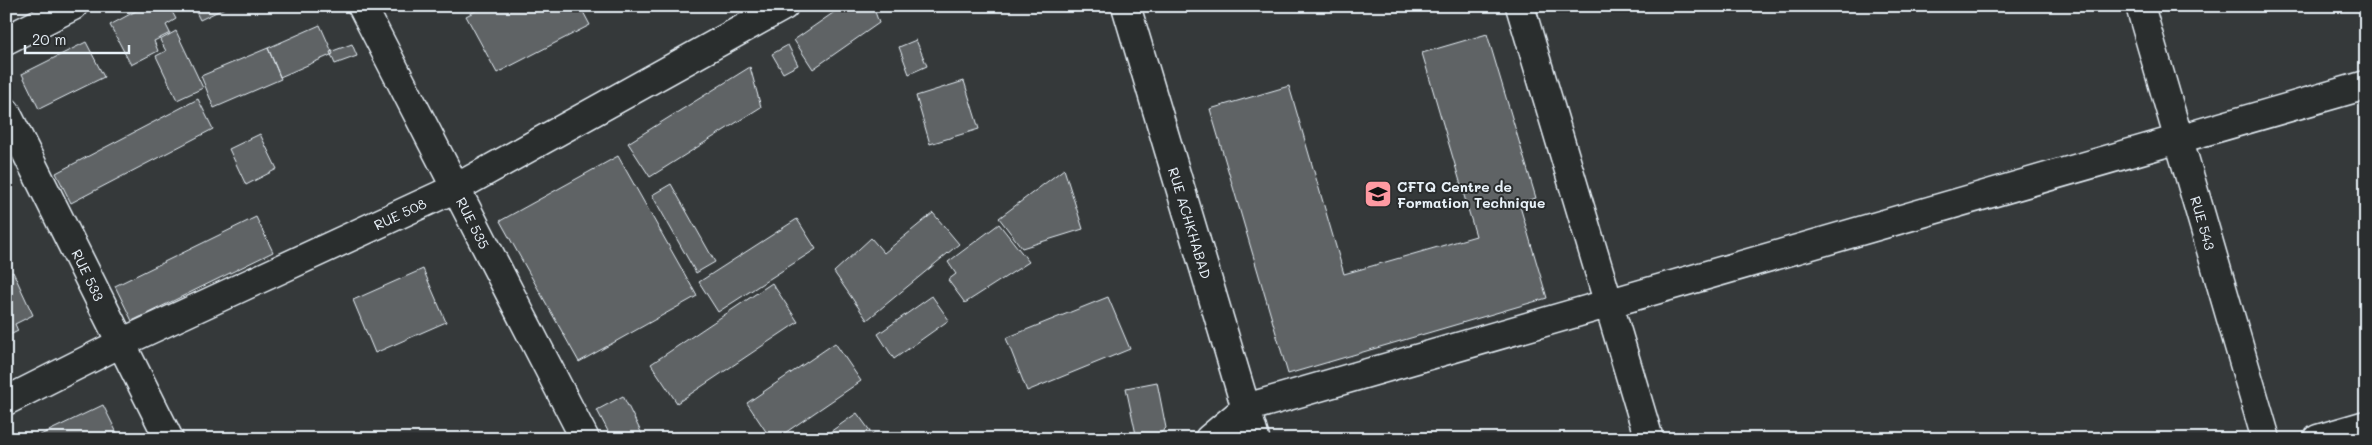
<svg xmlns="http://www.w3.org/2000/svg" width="2372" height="445" font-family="Mali,sans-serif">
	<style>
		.building { fill: #5f6365; stroke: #e8f1f8 }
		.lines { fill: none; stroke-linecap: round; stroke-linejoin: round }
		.minor-casing { stroke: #e8f1f8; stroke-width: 31 }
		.minor { stroke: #2a2d2e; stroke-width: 28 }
		.labels { text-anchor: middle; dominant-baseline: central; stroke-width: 4; stroke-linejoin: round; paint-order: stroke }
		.poi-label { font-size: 14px; font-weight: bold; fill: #e8f1f8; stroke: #2a2d2e; text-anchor: start }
		.street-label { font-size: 14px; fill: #e8f1f8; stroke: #2a2d2e }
	</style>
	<rect width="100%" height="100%" fill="#35393a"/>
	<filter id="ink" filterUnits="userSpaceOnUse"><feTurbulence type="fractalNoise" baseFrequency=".02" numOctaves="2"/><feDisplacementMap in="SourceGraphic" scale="10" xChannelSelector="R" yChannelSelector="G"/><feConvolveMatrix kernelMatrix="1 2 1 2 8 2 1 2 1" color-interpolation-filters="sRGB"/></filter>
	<g filter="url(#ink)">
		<!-- building -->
		<path class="building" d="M145 6H169L176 19 166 25 170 33 154 41 158 51 131 65 110 25Z
			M193 6H229L200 20Z
			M485 6H580L590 25 497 73 466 16Z
			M843 6H873L879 23 813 69 794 40Z
			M320 25 333 54 280 77 268 48Z
			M176 31 203 88 177 100 156 56 166 51 160 40Z
			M1487 34 1536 198 1519 203 1547 298 1288 374 1210 109 1289 86 1344 274 1476 236 1422 53Z
			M916 40 927 66 909 74 899 47Z
			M86 42 104 77 39 109 22 74Z
			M352 44 357 56 335 64 330 52Z
			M788 45 798 65 783 73 772 54Z
			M268 48 281 79 214 108 201 76Z
			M750 67 761 107 650 177 628 143Z
			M964 81 979 129 930 144 916 96Z
			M198 99 213 129 71 203 56 173Z
			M260 134 277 169 246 185 229 149Z
			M618 156 697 296 579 362 500 221Z
			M1064 169 1083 229 1022 248 999 218Z
			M671 184 715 262 696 273 652 195Z
			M933 213 959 244 867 320 834 272 871 238 884 253Z
			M256 217 273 252 132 321 115 286Z
			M797 219 816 249 718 312 699 282Z
			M999 224 1029 262 965 303 948 280 956 274 948 262Z
			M423 269 446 322 375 353 353 300Z
			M13 272 33 315 15 324 18 331 6 337V275Z
			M772 283 798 322 677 403 651 364Z
			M932 296 949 320 894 359 878 334Z
			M1108 297 1130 349 1027 391 1006 338Z
			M835 343 861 381 776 439H771L747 403Z
			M1157 382 1166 428 1154 439H1137L1126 388Z
			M623 396 643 436 638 439H612L597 410Z
			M103 405 120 439H32Z
			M857 413 876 439H820Z"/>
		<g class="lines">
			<!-- minor casing -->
			<g class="minor-casing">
				<path id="minor" d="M362 6 585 439
					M1126 6 1255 439
					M1520 6 1649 439
					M2140 6 2266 439
					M6 40 73 6
					M6 112 169 439
					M6 401 121 343 456 188 784 6
					M1209 439 1246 408 2366 85
					M2318 439 2366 425"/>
			</g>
			<!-- minor -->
			<use href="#minor" class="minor"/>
		</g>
	</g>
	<!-- icons -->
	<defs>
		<g id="school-square" transform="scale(1.4375)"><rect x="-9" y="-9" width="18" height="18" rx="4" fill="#ff9aa2" stroke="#2a2d2e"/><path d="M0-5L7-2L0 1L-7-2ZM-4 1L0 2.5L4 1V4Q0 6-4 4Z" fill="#111"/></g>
	</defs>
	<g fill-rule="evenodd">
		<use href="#school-square" x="1378" y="194"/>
	</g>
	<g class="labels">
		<!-- poi labels -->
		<g class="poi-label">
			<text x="1397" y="186">CFTQ Centre de<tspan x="1397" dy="16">Formation Technique</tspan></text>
		</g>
		<!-- street labels -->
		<g class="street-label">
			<text transform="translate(400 214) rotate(-25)">RUE 508</text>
			<text transform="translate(473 223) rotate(63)">RUE 535</text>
			<text transform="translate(1190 223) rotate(73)">RUE ACHKHABAD</text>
			<text transform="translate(2203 223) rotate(74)">RUE 543</text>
			<text transform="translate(88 275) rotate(64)">RUE 533</text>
		</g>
	</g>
	<!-- margin -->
	<rect width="2372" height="445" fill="none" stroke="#2a2d2e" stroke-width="25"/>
	<rect x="12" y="12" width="2347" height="420" fill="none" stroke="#e8f1f8" stroke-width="2" filter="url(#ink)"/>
	<!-- scale -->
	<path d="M25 45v8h104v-8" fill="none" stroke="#e8f1f8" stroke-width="2.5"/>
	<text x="32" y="45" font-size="15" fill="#e8f1f8" stroke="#2a2d2e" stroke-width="4" paint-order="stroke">20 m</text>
</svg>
